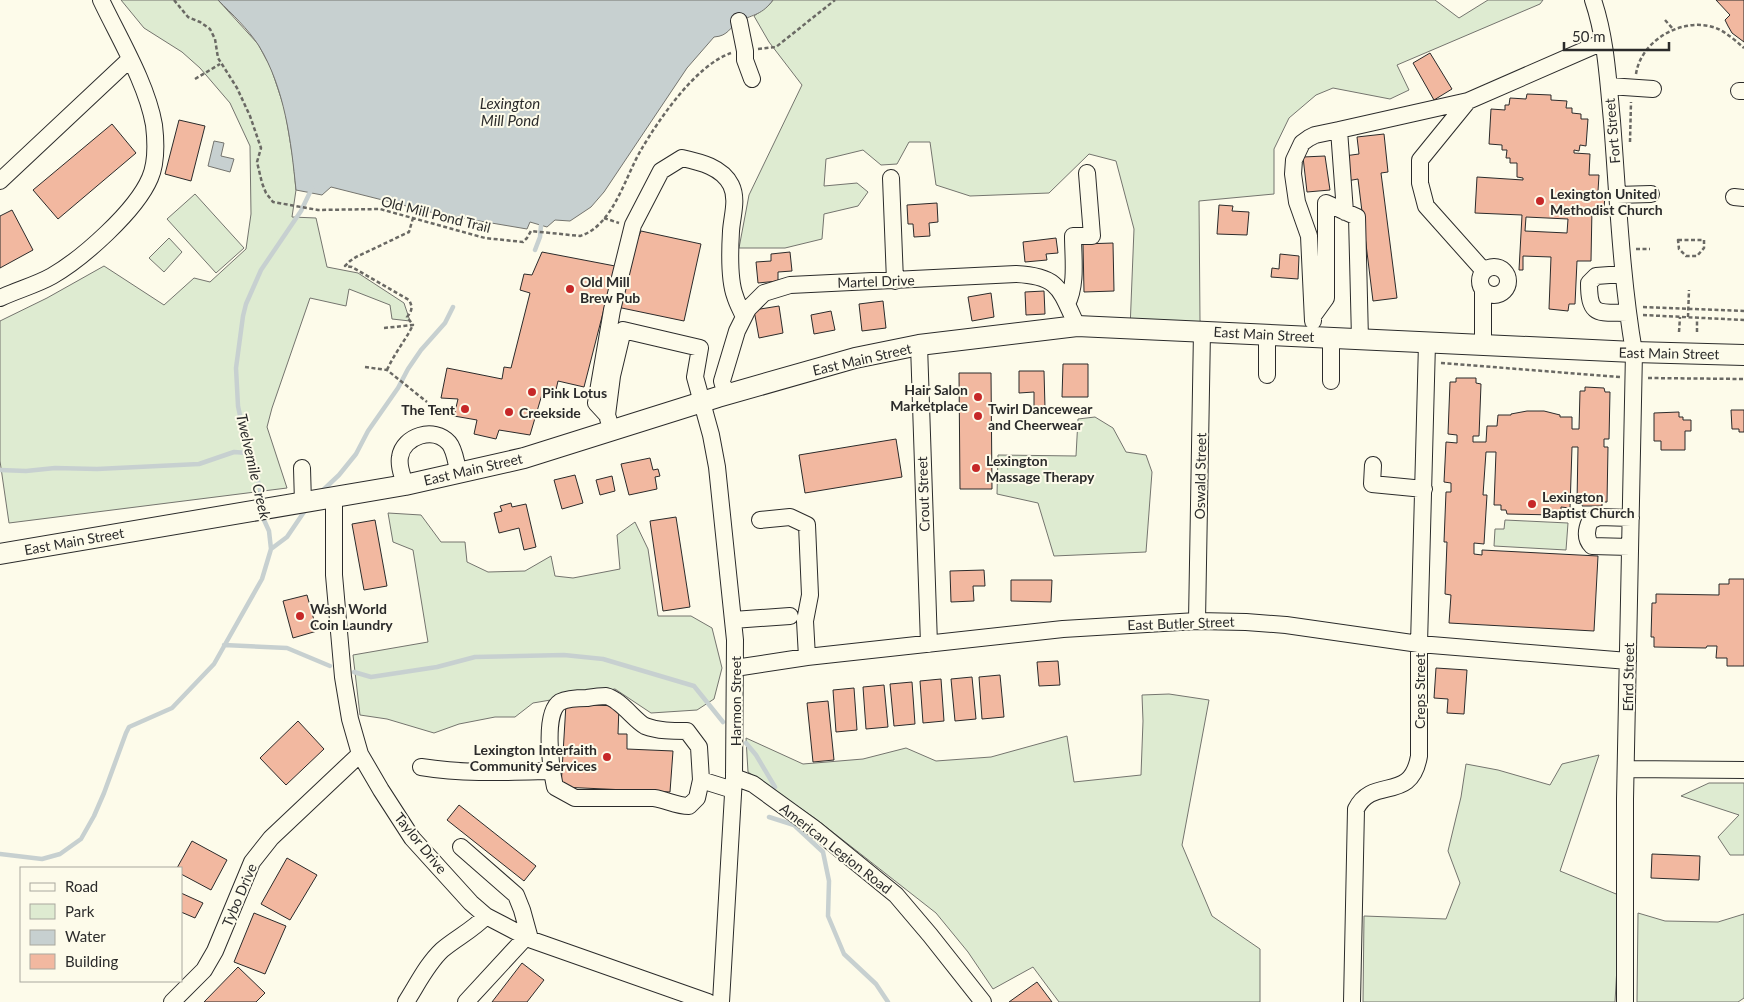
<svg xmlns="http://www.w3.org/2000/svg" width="1744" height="1002" font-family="Lato,sans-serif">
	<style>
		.green { fill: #deebd1; stroke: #74746e }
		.water { fill: #c7d0d0; stroke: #74746e }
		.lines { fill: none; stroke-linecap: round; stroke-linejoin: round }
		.stream { stroke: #c7d0d0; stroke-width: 4.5 }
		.building { fill: #f2b8a0; stroke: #2b2b2b; fill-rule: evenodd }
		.minor-casing { stroke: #2b2b2b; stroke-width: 18 }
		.major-casing { stroke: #2b2b2b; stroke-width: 22 }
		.path { stroke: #6a6964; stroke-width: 2.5; stroke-dasharray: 4 2.5; stroke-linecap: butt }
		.minor { stroke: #fdfbea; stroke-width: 16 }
		.major { stroke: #fdfbea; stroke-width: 20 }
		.poi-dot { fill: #c62828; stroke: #fdfbea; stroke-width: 2 }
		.labels { text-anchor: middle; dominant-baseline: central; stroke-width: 4; stroke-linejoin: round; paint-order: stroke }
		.street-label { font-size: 14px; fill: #2b2b2b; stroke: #fdfbea }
		.poi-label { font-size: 14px; font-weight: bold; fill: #2b2b2b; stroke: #fdfbea; text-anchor: start }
		.water-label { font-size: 15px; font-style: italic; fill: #2b2b2b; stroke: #fdfbea }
	</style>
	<rect width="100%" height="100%" fill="#fdfbea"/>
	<!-- green -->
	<path class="green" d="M121 0H218L258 44 271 68 285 110 293 159 296 190 292 217 316 218 327 267 358 273 404 303 410 321 392 319 390 305 349 289 346 306 310 298 272 408 267 427 287 488 9 523 0 461V321L47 298 104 266 164 305 194 278 210 282 246 249 251 214 250 146 230 103 200 68 182 52 144 28Z
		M773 0H1435L1459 18 1488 0H1543L1540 4 1397 65 1409 90 1390 99 1333 88 1316 95 1289 118 1274 149V194L1199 201 1200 320 1202 331 1130 329 1134 229 1116 161 1089 154 1049 193 970 196 936 185 930 142H909L897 164 881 165 863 150 826 159 824 186 857 183 868 192 858 206 824 214 822 239 785 248H739L749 195 802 85 769 42 754 16 769 5Z
		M195 194 244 248 216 273 167 219Z
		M169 238 182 252 164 272 149 258Z
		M1095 417 1113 428 1126 452 1146 455 1152 472 1146 552 1054 556 1038 503 997 494 998 455 1076 456 1078 419Z
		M388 513 421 515 441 542H465L467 562 488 572 525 571 551 556 555 576 573 578 620 569 617 535 635 522 648 549 658 616H691L712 628 722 668 714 699 697 710 651 713 615 689 533 703 515 717H495L459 724 434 733 387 719 360 715 353 655 428 642 413 550 393 542Z
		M1505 520 1568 523 1566 550 1494 546 1495 529H1504Z
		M1169 694 1209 700 1182 845 1212 916 1260 949V1002H1059L1033 967 993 989 968 952 936 913 816 819 748 772 746 738 803 764 863 759 906 748 936 761 991 757 1067 736 1074 782 1141 775 1143 721 1142 695Z
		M1599 755 1560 871 1621 896 1615 1002H1363L1364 916 1446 919 1460 883 1448 851 1461 797 1466 764 1498 770 1550 785 1562 764Z
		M1709 783H1744V855H1730L1718 837 1739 815 1681 796Z
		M1638 913 1665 921 1718 922 1744 914V998L1738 1002H1637Z"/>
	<!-- water -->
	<path class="water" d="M218 0H773C762 15 754 14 740 21 729 27 729 36 714 37L687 68 604 192 591 207 570 221 555 220 547 227 530 222 527 229 438 214 331 187 322 195 296 190C291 141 285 89 259 46 248 29 232 14 218 0Z
		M214 141 224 143 221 156 234 159 230 172 208 166Z"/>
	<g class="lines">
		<!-- stream -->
		<path class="stream" d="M535 250 540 237 541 225
			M0 470 26 471 55 468 97 469 199 464 234 452 248 453
			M321 492 339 475 356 454 368 431 398 388 408 369 421 350 445 323 453 307
			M264 504 254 466 248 453 238 406 236 368 243 316 246 304 261 270 301 211 312 188
			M271 549 287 537 306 509
			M224 645 287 648 330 666
			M354 672 371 677 437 667 475 657 564 655 603 659 694 686 723 722
			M746 743 756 755 775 787
			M769 817 794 825 823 852 829 881 828 916 844 954 876 984 888 1002
			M0 854 42 859 60 854 81 839 94 816 104 793 126 733 129 727 172 708 214 664 262 579 271 549 269 531 264 520 265 515"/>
	</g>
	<!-- building -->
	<path class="building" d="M1716 0H1744V42L1732 33 1728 26 1725 20 1730 15Z
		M1430 53 1452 89 1434 100 1413 63Z
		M1527 94 1551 95V100L1567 101 1566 108H1572V113L1581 114V119H1588L1586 146 1580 145 1579 151 1574 150V153L1590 154 1589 175H1599L1598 191H1596V194H1605L1604 210H1594V208H1592L1591 261H1577L1575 304H1569L1568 311 1549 309 1551 257 1523 256V270H1519L1522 215 1475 213 1477 177 1523 180V178L1517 177V163H1510V158H1506L1507 150H1502V145L1489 144 1491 109 1505 110V105H1509L1510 98 1526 99ZM1526 217 1568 219 1567 233 1525 231Z
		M179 120 205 126 191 181 165 174Z
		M112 124 136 153 58 219 33 190Z
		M1384 134 1388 172 1381 173 1397 298 1373 301 1358 179 1347 181 1344 156 1359 154 1357 137Z
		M1325 156 1330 190 1307 192 1303 157Z
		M937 203 938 222 929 223 930 236 914 237 913 224H908L907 205Z
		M1219 205 1233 206 1232 211 1249 212 1247 235 1217 234Z
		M12 210 33 250 0 268V216Z
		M641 231 701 244 684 321 617 307 626 265Z
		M1056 238 1058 253 1046 254 1047 260 1025 262 1023 242Z
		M1113 243 1114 291 1084 292 1083 244Z
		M542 252 615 266 584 387 558 381 555 394 543 391 530 435 499 430 496 439 474 434 477 420 454 416 458 399 441 398 447 368 502 379 504 367 511 368 530 293 520 290 524 274 532 275Z
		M790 252 792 271 778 272V281L758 283 756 262 771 261V254Z
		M1280 254 1299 256 1298 279 1271 277 1272 268 1279 269Z
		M1044 291 1045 314 1026 315 1025 292Z
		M991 293 994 317 972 321 968 297Z
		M883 301 886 328 862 331 859 304Z
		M779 306 783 333 759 338 754 310Z
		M831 311 835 330 814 334 811 315Z
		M1063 364H1088V397H1062Z
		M1019 371H1044L1045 408 1034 409V392L1019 393Z
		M959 373H991L992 489H960Z
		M1456 378H1476V383L1481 384 1479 436H1473V442H1486L1487 426H1497L1498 415H1511V414L1527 411H1544L1560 415V417H1572V429H1579L1580 391H1585V387L1604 388 1605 392H1610L1609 439H1604V447H1608L1607 502H1602V506H1582V502H1577L1578 447H1572L1570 508 1561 507V511H1555V515L1507 514 1506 510H1501V505H1494L1496 452H1486L1483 495H1487L1484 544 1474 543V554L1482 555V550L1598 556 1594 631 1449 623 1451 595 1445 594 1447 542H1444L1446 492H1451V483L1444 482 1446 442 1457 443V435L1448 434 1450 382H1456Z
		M1731 410H1744V432H1739V429H1732Z
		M1679 412V417H1683V420H1691V431H1685V450H1661V441H1654V413Z
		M896 439 902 477 805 493 799 455Z
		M650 458 653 470 658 469 660 476 655 477 657 489 629 495 621 464Z
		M575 475 583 503 562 509 554 480Z
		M612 476 615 491 600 495 596 480Z
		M511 503 512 507 526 504 536 547 524 550 519 528 499 533 494 513 502 511 500 506Z
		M676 517 690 607 663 611 650 521Z
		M375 520 387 586 364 590 352 524Z
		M984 570 985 586H973L974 601 951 602 950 571Z
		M1729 579H1744V666H1727V658H1716L1717 646H1707L1706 648 1654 647V637H1651L1652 603H1656V594L1719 595V584H1729Z
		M1011 580H1052L1051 602 1011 601Z
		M307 595 317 631 293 638 283 601Z
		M1058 661 1060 685 1039 686 1037 662Z
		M1436 668 1467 670 1464 714 1447 713 1448 699 1434 698Z
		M1000 675 1004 717 982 719 979 677Z
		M972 677 976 719 955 721 951 679Z
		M941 679 944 721 923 723 920 681Z
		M912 682 915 724 894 726 890 684Z
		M884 685 888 727 866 729 863 687Z
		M854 688 857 730 836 732 833 690Z
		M828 701 834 760 813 762 807 703Z
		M566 704 619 706 618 734H627V749L673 751 670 792 561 787Z
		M298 721 324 749 286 785 260 758Z
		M459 805 536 866 524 881 447 820Z
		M192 841 227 860 211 890 181 874V868H177Z
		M1652 854 1700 856 1699 880 1651 878Z
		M287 858 317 875 290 920 261 904Z
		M181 893 203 903 195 918 181 912Z
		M254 913 286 926 265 974 234 962Z
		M522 963 544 980 527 1002H492Z
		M238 967 265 993 256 1002H204Z
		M1037 982 1052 1002H1009Z"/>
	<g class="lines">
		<!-- minor casing -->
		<g class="minor-casing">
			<path id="minor" d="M1593 0C1606 38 1608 80 1612 121 1618 198 1621 276 1634 352L1625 799V1002
				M739 21 745 51V60L752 79
				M1609 86 1653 89
				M1739 91H1744
				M891 178 895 281
				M0 181 130 59
				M1617 195 1651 194
				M1734 197 1744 198
				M1345 212 1339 130 1468 101
				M1480 281a14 14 0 1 1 28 0a14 14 0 1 1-28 0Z
				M1484 271 1426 206 1420 183V160L1468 101 1603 42
				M1623 274 1596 276 1589 283C1589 318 1599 312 1628 313
				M1483 290V345
				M0 298C17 290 36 285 52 276 83 258 136 211 150 178 157 162 156 142 154 125 147 84 119 38 101 0
				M1067 304C1077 284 1073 258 1073 236H1092L1087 173
				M1313 316 1326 298V203L1357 217 1360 339
				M1313 321 1309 236 1297 202 1293 174 1294 160 1302 143 1309 138 1315 135 1339 130
				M919 345 929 644
				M1267 375V334
				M1331 381V337
				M726 395 722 381 737 331 748 309 764 293 790 285 1016 274C1060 276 1060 290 1077 326
				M607 415 596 403 612 310 633 225 661 171 682 158C700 162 722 167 731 185 738 199 732 216 731 231 730 248 729 280 735 296 737 303 741 310 744 317
				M612 431 607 415 612 376 623 330 700 348 695 377 711 435 717 467 735 640 734 777 721 1002
				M1373 465 1372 484 1424 489
				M302 468 303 503
				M405 485C403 476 398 467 400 457 403 436 434 426 449 443 455 450 456 464 459 473
				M334 497V575L343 677 350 719 360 754 381 790 412 838 471 903 486 916 532 940 708 1002
				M760 520 790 517 807 525 810 595 805 621 807 657
				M1630 547 1592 546C1585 539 1586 530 1590 521L1599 517 1631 518
				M733 620 790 616
				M1197 621 1202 331
				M735 668 807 657 1063 629 1197 621 1246 622 1286 625 1419 644 1628 661
				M421 767C465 774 507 772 552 771
				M1626 769 1744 770
				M734 777 753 784 815 829 896 895 930 935 983 1002
				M701 780 699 747 687 731C673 731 658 731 645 726 635 721 620 699 606 696 600 696 593 697 587 698 579 698 568 698 560 702 543 713 551 769 555 787L575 798H654C667 800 676 806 689 806L697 798 701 780 733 790
				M461 847 516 895 522 910 530 939
				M172 1002 204 970 215 951 252 862 271 838 360 754
				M406 1002C417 985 427 964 442 950 456 938 473 930 486 916
				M466 1002 526 937
				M1352 1002 1356 809C1373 775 1411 804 1419 756V644L1427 343"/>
		</g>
		<!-- major casing -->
		<g class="major-casing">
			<path id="major" d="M0 554 405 485 524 458 718 397 855 358 919 345 1077 326 1634 352 1744 355"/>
		</g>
		<!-- path -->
		<path class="path" d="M174 0 188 17 200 22 210 29 215 39 218 58 237 88 250 116 261 148 257 162 262 183 266 193 273 202 318 210 380 209 485 238 523 242 527 238 531 231 580 236C613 226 625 177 641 150 659 119 696 65 731 53
			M1665 20 1674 30
			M758 49 776 47 835 0
			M1636 74C1641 40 1683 16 1716 28 1726 32 1736 41 1744 48
			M195 79 220 64
			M1630 142 1631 102
			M604 218 619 223
			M1678 240H1704V248L1697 256H1686L1679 249Z
			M1636 249H1650
			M1643 307 1744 311
			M1643 315 1744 320
			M1688 317 1689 290
			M384 328 413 325 407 317C412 311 413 307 409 300L352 267 345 266 350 261 356 257 409 232 413 218
			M1679 332 1680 317
			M1697 332V318
			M1441 363 1620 377
			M365 367 387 370 427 402
			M387 370C394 354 405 341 413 325
			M1648 378 1744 379"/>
		<!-- minor -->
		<use href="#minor" class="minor"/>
		<!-- major -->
		<use href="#major" class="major"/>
	</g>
	<!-- markers -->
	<g class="poi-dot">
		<circle cx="1540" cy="201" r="5"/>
		<circle cx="570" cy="289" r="5"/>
		<circle cx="532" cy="392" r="5"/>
		<circle cx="978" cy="397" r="5"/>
		<circle cx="465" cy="409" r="5"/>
		<circle cx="509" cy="412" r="5"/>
		<circle cx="978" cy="416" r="5"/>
		<circle cx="976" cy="468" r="5"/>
		<circle cx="1532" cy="504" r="5"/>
		<circle cx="300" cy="616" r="5"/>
		<circle cx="607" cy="757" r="5"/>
	</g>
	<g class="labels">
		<!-- street labels -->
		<g class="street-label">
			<text transform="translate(1612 131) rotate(-95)">Fort Street</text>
			<text transform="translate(436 214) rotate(14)">Old Mill Pond Trail</text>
			<text transform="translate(876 281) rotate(-2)">Martel Drive</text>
			<text transform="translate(1264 334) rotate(3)">East Main Street</text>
			<text transform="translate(1669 353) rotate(1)">East Main Street</text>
			<text transform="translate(862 359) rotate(-13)">East Main Street</text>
			<text transform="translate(473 469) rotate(-13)">East Main Street</text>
			<text transform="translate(1200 476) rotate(-89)">Oswald Street</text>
			<text transform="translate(923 494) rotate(-92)">Crout Street</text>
			<text transform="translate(74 541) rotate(-10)">East Main Street</text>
			<text transform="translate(1181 623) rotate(-2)">East Butler Street</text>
			<text transform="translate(1628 677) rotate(-89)">Efird Street</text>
			<text transform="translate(1419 691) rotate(-90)">Creps Street</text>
			<text transform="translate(735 701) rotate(-90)">Harmon Street</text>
			<text transform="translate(421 843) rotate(51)">Taylor Drive</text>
			<text transform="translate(836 848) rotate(38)">American Legion Road</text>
			<text transform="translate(239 895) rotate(-67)">Tybo Drive</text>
		</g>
		<!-- poi labels -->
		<g class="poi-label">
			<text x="1550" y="193">Lexington United<tspan x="1550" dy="16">Methodist Church</tspan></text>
			<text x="580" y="281">Old Mill<tspan x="580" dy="16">Brew Pub</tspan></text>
			<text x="968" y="389" text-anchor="end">Hair Salon<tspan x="968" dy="16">Marketplace</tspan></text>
			<text x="542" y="392">Pink Lotus</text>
			<text x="988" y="408">Twirl Dancewear<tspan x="988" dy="16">and Cheerwear</tspan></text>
			<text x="455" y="409" text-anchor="end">The Tent</text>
			<text x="519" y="412">Creekside</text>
			<text x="986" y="460">Lexington<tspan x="986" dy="16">Massage Therapy</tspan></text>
			<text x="1542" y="496">Lexington<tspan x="1542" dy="16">Baptist Church</tspan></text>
			<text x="310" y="608">Wash World<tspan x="310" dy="16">Coin Laundry</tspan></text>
			<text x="597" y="749" text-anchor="end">Lexington Interfaith<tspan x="597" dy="16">Community Services</tspan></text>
		</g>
		<!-- water labels -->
		<g class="water-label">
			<text x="510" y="103">Lexington<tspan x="510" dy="17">Mill Pond</tspan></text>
			<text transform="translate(254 466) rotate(77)">Twelvemile Creek</text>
		</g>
	</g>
	<!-- legend -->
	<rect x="20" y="867" width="162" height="115" fill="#fdfbea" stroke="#a9a89e"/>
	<rect x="30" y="883" width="25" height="8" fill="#fdfbea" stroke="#a9a89e"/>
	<text x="65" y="892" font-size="15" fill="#2b2b2b">Road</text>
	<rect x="30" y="904" width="25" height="15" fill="#deebd1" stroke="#a9a89e"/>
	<text x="65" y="917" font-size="15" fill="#2b2b2b">Park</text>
	<rect x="30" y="930" width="25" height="15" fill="#c7d0d0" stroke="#a9a89e"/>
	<text x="65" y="942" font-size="15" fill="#2b2b2b">Water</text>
	<rect x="30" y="954" width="25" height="15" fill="#f2b8a0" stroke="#a9a89e"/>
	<text x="65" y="967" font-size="15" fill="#2b2b2b">Building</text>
	<!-- scale -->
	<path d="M1564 42v8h105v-8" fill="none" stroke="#2b2b2b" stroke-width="2.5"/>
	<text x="1572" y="42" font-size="15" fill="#2b2b2b" stroke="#fdfbea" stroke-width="4" paint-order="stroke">50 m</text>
</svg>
